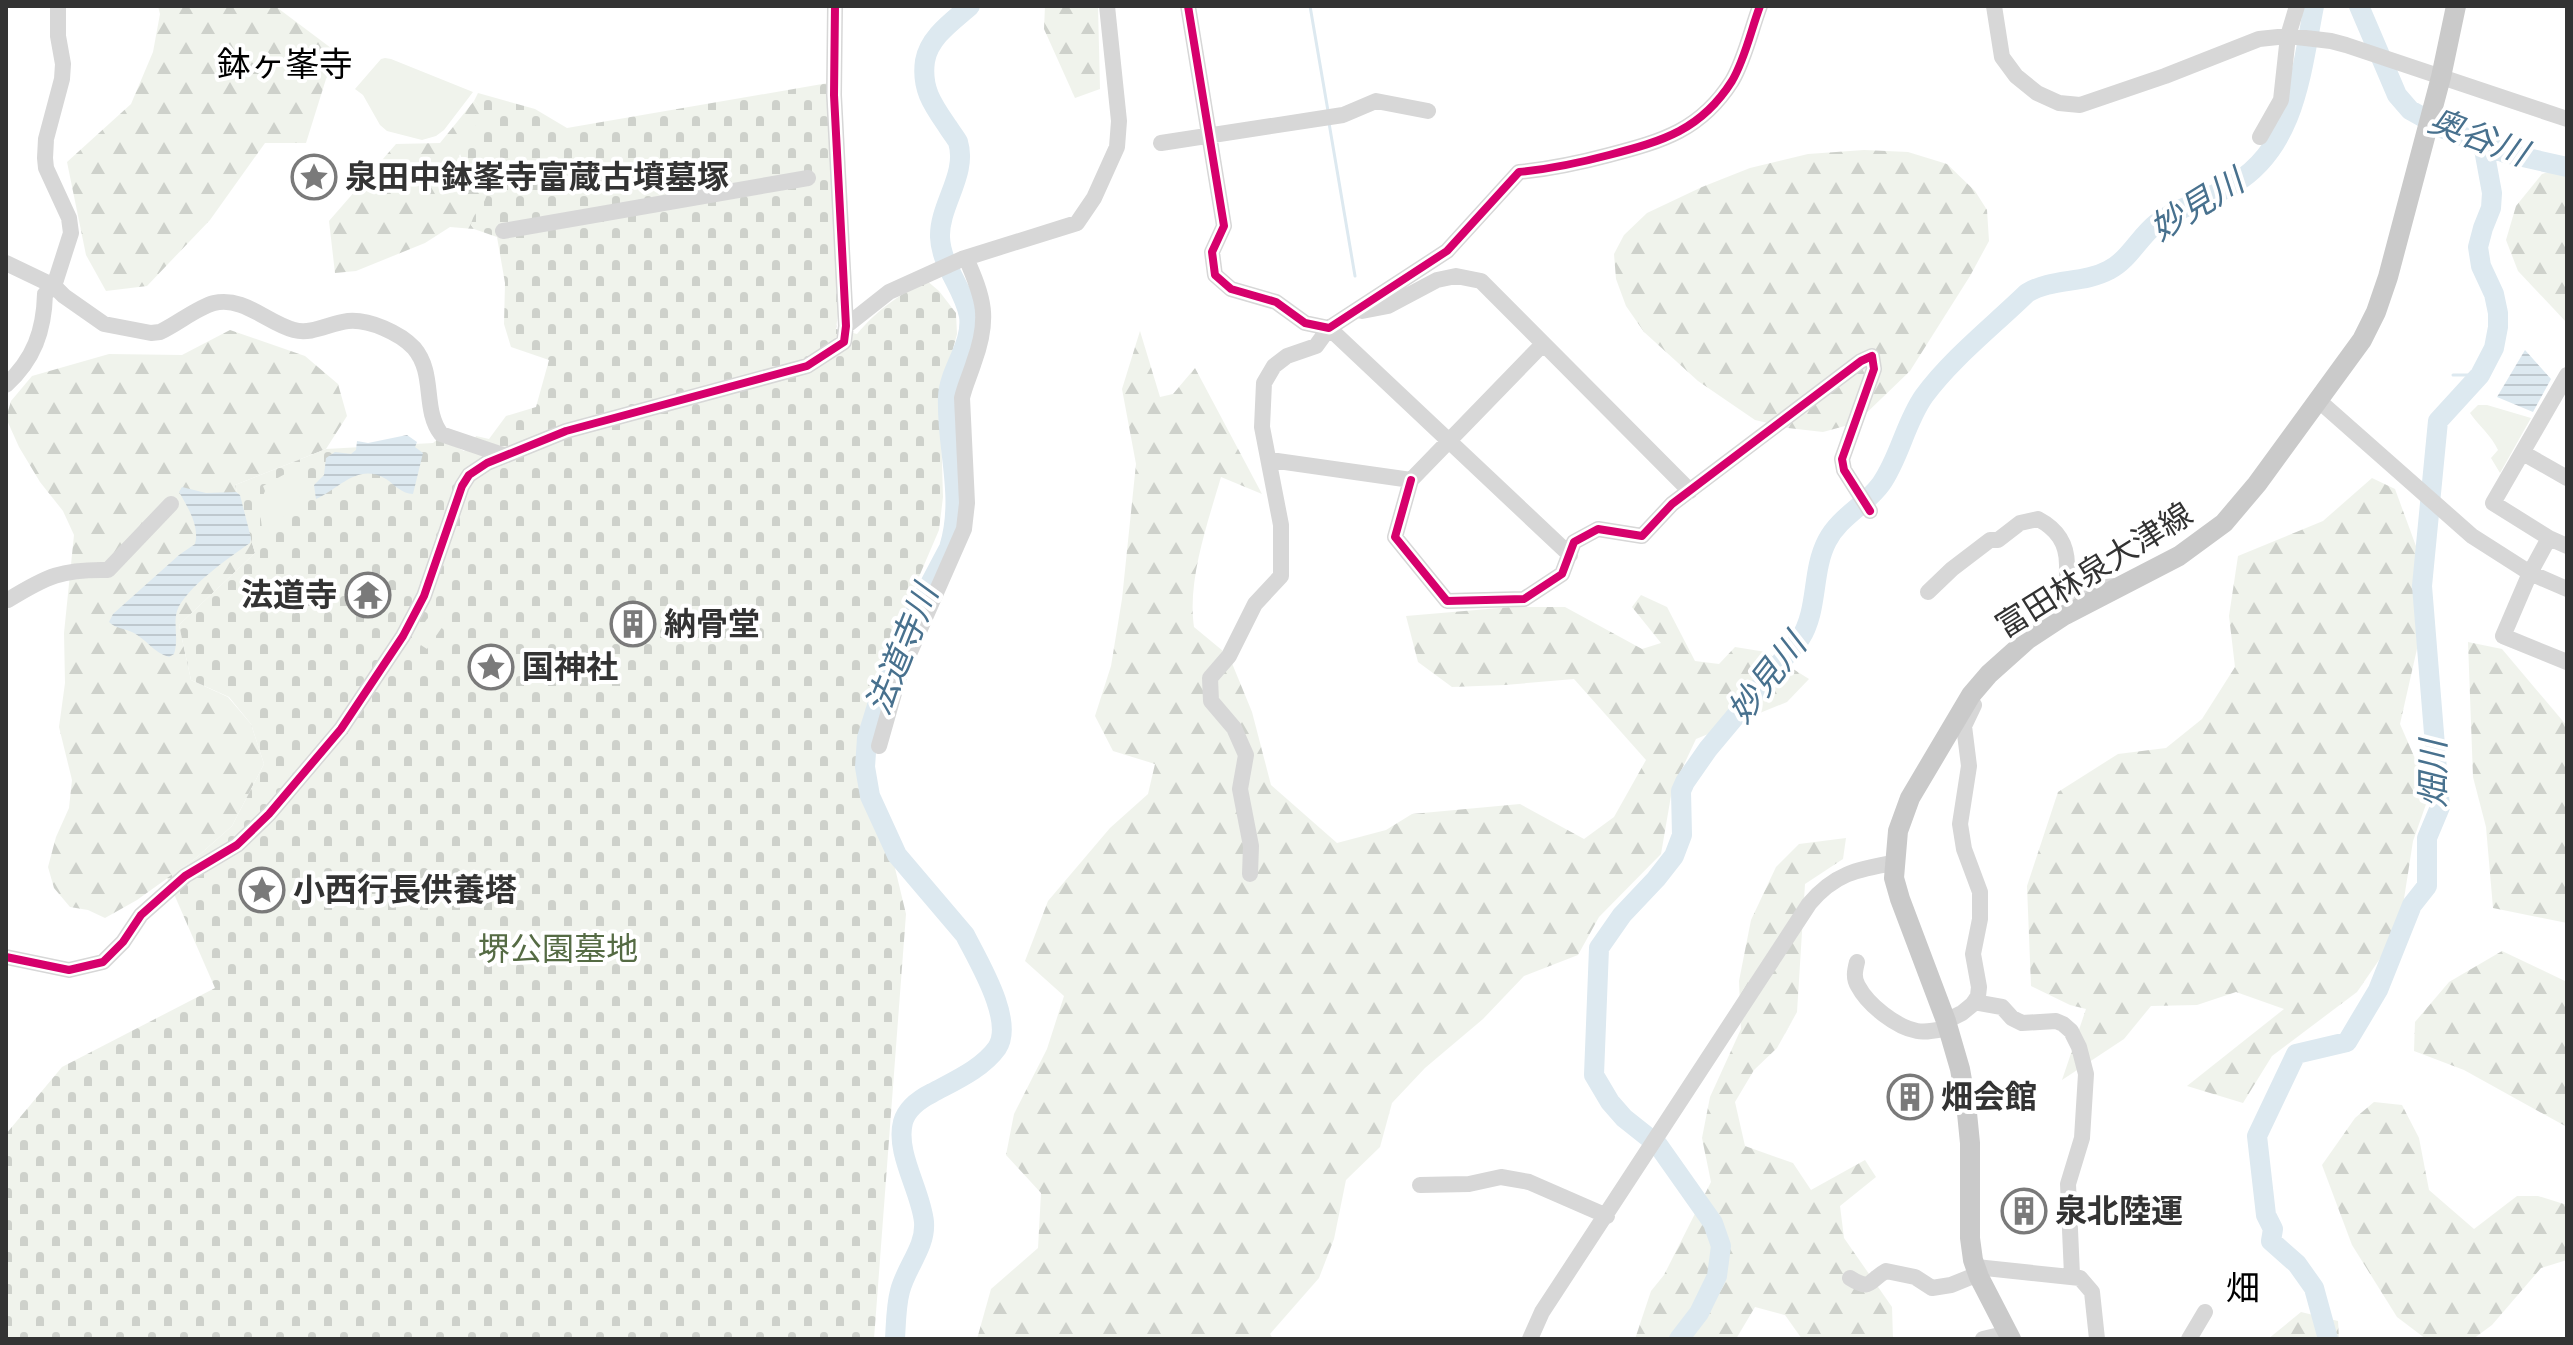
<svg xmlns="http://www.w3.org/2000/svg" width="2573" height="1345" font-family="Jost,'Noto Sans JP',sans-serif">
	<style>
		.forest { fill: url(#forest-firs) }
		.cemetery { fill: url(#cemetery-stones) }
		.park { fill: #f0f3ec }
		.water { fill: url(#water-rules) }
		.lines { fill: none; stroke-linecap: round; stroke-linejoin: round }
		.stream { stroke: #dde9f0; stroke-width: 3 }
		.river { stroke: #dde9f0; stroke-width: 20 }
		.minor { stroke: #d7d7d7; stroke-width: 16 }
		.major { stroke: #cacaca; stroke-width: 20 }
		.cycleway-casing { stroke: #fff; stroke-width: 13 }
		.cycleway { stroke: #d6006c; stroke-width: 8 }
		.labels { text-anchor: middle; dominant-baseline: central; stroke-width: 8; stroke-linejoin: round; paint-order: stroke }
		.poi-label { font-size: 32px; font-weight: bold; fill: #333; stroke: #fff; text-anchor: start }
		.street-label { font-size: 32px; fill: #333; stroke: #fff }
		.park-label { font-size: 32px; fill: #556b44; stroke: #fff }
		.neighbourhood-label { font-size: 34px; fill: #000; stroke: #fff }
		.water-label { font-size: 34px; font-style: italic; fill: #48718e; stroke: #fff }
	</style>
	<defs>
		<pattern id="forest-firs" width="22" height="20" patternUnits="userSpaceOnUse" patternTransform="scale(2)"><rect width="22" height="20" fill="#f0f3ec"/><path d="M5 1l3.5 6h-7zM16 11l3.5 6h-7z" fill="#ced1cb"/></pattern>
		<pattern id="cemetery-stones" width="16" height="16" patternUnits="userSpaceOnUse" patternTransform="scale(2)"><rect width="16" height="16" fill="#f0f3ec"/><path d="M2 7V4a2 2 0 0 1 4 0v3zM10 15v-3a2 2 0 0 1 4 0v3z" fill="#ced1cb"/></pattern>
		<pattern id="water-rules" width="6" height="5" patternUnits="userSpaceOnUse" patternTransform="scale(2)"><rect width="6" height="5" fill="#dde9f0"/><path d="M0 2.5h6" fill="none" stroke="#bec8ce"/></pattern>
	</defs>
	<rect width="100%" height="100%" fill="#fff"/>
	<!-- forest -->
	<path class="forest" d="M158 6H275L339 54 326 79 306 143H265L210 220 147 286 106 291 86 255 67 162 131 104 153 52 160 14Z
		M1045 6H1098L1100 89 1075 98 1044 29Z
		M474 101 487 113 459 156 470 171 488 188 487 201 471 225 474 229 450 227 425 243 356 271 335 273 329 221 396 144 440 143Z
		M1864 150 1908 152 1947 164 1975 191 1987 210 1989 241 1970 276 1910 371 1856 423 1823 432 1788 428 1755 420 1698 381 1644 332 1626 306 1616 279 1614 254 1624 235 1647 213 1702 187 1750 168 1808 154Z
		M2567 166V323L2518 271 2506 240 2516 206 2542 174Z
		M230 330 305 356 338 384 347 416 326 449 235 485 255 553 179 625 191 680 228 697 251 724 264 764 232 826 197 857 137 900 105 918 88 910 70 907 54 888 48 867 56 837 69 808 72 780 59 727 65 683 64 633 74 535 63 511 40 482 19 447 6 418 11 401 32 376 109 354 182 355Z
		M1140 331 1160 397 1173 394 1195 368 1262 494 1221 477C1208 522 1187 580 1194 627L1229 656 1252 712 1271 785 1337 843 1386 830 1412 814 1520 804 1584 839 1614 817 1646 760 1574 679 1505 685 1452 687 1418 662 1406 616 1511 607H1565L1642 649 1661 643 1632 607 1641 595 1667 607 1695 661 1719 664 1735 647 1766 652 1809 679 1787 702 1696 739 1672 790 1661 854 1599 917 1578 955 1524 976 1483 1019 1425 1068 1392 1103 1380 1147 1346 1180 1334 1239 1319 1278 1270 1334 1273 1339H977L991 1289 1038 1248 1041 1193 1006 1155 1014 1114 1047 1049 1064 996 1025 961 1048 901 1110 828 1148 794 1155 764 1113 751 1095 716 1111 666 1122 599 1136 464 1122 389Z
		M2372 478 2395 489 2431 587 2400 724 2430 793 2413 841 2399 931 2357 992 2272 1056 2243 1103 2187 1086 2284 1009 2236 992 2197 1005 2151 1006 2124 1039 2062 1080 2086 1009 2070 1005 2031 986 2027 886 2058 792 2118 754 2166 748 2202 719 2235 667 2229 616 2238 556 2323 521Z
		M2468 642 2502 649 2567 726V923L2493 908 2486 827 2473 777Z
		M1846 838 1843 859 1805 884 1797 1012 1777 1048 1754 1070 1735 1102 1745 1146 1793 1163 1811 1190 1865 1160 1876 1177 1840 1206 1844 1238 1892 1307 1893 1339H1802L1785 1315 1755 1307 1736 1339H1635L1651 1291 1664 1275 1711 1182 1702 1138 1710 1097 1741 1029 1739 981 1751 920 1776 867 1799 844Z
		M2502 951 2567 982V1127L2464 1070 2414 1051 2415 1022 2449 982Z
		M2374 1102 2402 1105 2419 1138 2429 1190 2474 1229 2517 1196H2538L2567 1205V1260L2541 1268 2492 1325 2473 1339H2426L2397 1317 2352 1245 2322 1165 2355 1118Z
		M2301 1312 2338 1321 2339 1339H2268Z"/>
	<!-- cemetery -->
	<path class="cemetery" d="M828 83 838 314 836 329 857 334C879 308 897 297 926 280L939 291 956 313 957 334 940 396 943 497 939 530 882 663 860 735 869 797 894 864 906 914 874 1339H6V1134L62 1067 215 988 167 878 197 857 232 826 264 764 251 724 229 697 191 680 179 625 255 553 235 485 326 449 433 443 439 438 464 451 474 443 476 436 489 439 506 416 536 407 549 360 511 347 504 324 505 283 497 237 474 229 471 225C474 209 486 208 488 188 477 174 460 167 459 147L486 113 474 101 478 93 535 109 567 128Z"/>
	<!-- park -->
	<path class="park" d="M385 58 391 59 473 92 444 130 436 136 422 140 387 131 380 125 363 95 355 89 381 59Z
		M2478 405H2487L2531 418 2500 473 2491 458 2498 450C2491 435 2479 426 2470 413Z
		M285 474C325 484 282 519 267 530L262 528 259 505 265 491 263 486Z
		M436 611 447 620 427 649 413 640 427 619Z"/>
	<!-- water -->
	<path class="water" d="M2525 350 2551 379 2533 412 2497 397Z
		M407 435 417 442 415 447 423 453 413 494C402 494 395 485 386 479 358 462 339 489 316 499L314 485 324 475 326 458 335 452 351 454 356 450 357 441 368 443Z
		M182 487 206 493 236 492 240 495 251 538 250 543C230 557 185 588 177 611 173 624 179 639 174 654L169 657C154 653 147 640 134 633 125 628 116 629 109 622L113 614 179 555 195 544C200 526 187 506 179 492Z"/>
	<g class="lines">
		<!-- stream -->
		<path class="stream" d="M1310 6 1328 111
			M1329 123 1355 276
			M2453 375H2480"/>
		<!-- river -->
		<path class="river" d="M2359 6 2397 95 2410 110 2444 129 2505 153 2567 167
			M895 1339C896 1323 896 1306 900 1291 906 1267 926 1247 924 1222 921 1191 895 1153 903 1122 907 1108 920 1099 932 1093 954 1081 982 1069 997 1048 1015 1021 978 961 965 935L897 855 870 796 865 767 867 738 893 654 949 548C965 497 946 448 948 397 949 369 973 345 969 316 964 288 941 266 940 237 939 205 968 174 958 142 956 138 951 132 948 127 933 105 921 89 925 61 929 37 953 21 970 6
			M1679 1339 1699 1313 1717 1276 1721 1246 1713 1223 1658 1145 1624 1118 1610 1102 1594 1075 1599 948 1622 915 1656 879 1674 856 1682 835 1681 791 1685 782 1708 749 1800 639C1819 609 1811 572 1827 541 1839 517 1866 505 1881 484 1900 457 1905 423 1924 396 1952 358 1993 326 2027 293 2052 278 2083 284 2109 270 2129 260 2139 237 2157 223 2180 206 2210 199 2234 184 2296 146 2301 72 2314 6
			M2328 1339 2314 1288 2297 1264 2271 1241 2273 1229 2266 1215 2257 1136 2296 1054 2347 1042 2378 990 2412 905 2427 886V838L2440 807 2422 586 2438 421 2480 375 2494 348 2498 327V313L2494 294 2481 266 2478 247 2483 228 2491 208 2492 193 2483 144"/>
		<!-- minor -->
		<path class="minor" d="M1188 6 1224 226 1212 252 1215 275 1231 289 1276 302 1305 323 1329 328 1447 251 1519 172C1550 169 1579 163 1609 155 1663 141 1701 130 1732 81 1745 59 1751 30 1760 6
			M1994 6 2002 57 2016 76 2037 93 2059 103 2080 105 2165 76 2259 39 2288 36 2331 41 2346 45 2567 119
			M2260 137 2281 100 2288 36 2297 6
			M1161 143 1343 115 1376 101 1428 111
			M503 231 808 178
			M6 263 54 286 64 296 104 324 151 333 160 332C177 324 198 307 214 303 244 296 267 323 294 330 312 335 330 323 348 321 369 319 400 333 414 348 436 374 422 409 441 434L503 455
			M1362 311 1388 306 1437 280 1456 276 1481 281 1690 491
			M846 326 889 292 962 259 1077 223 1094 198 1117 147 1119 121 1107 6
			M2567 375 2493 503 2549 538 2567 546
			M6 385C34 359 44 331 45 294L54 286 71 233 69 218 46 168 45 158 46 139 62 79 63 64 58 36V6
			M2318 400 2472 536 2530 573 2567 589
			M2523 453 2567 478
			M1270 460 1411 480 1543 344
			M1411 480 1395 537 1447 601 1524 599 1562 574 1574 542 1598 529 1642 536 1672 504 1861 361 1872 356 1874 369 1842 459 1844 470 1870 511
			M2549 538 2530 573 2503 636 2567 662
			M1928 592 1952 569 1990 540H1998L2020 523 2038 519C2057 529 2067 543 2067 565 2067 574 2066 582 2070 591L2115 586
			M6 599 8 600C47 576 62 569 108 570L171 504
			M879 746 898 679 964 529 967 503 962 398C965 385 970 375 974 362 990 318 984 299 966 258
			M1250 874 1251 846 1240 789 1246 755 1234 728 1211 701 1210 678 1229 656 1255 604 1281 576V525L1262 427 1264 383 1274 366 1287 356 1316 346 1329 328 1570 555
			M6 957 69 970 103 962 123 942 141 915 185 876 237 845 269 814 341 729 403 636 424 596 462 486 469 475 487 463 566 431 807 366 844 342 846 326 834 95 835 6
			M1857 962C1855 970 1853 978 1858 986 1868 1005 1896 1027 1917 1031 1927 1033 1938 1030 1948 1028
			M1974 1002 2002 1007 2012 1018 2022 1023 2056 1021 2063 1024 2071 1031 2079 1047 2086 1074 2082 1138 2068 1184 2072 1275
			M1946 1021 1962 1013 1973 1004 1978 996 1979 987 1973 954 1980 919V892L1964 849 1960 824 1969 766 1964 726 1974 705
			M1420 1185 1469 1184 1501 1177 1529 1182 1607 1216
			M1976 1267 2080 1278 2092 1292 2097 1339
			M1850 1278C1872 1292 1869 1280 1886 1271L1915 1277 1932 1288 1951 1285 1978 1274
			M1530 1339 1542 1312 1809 904C1834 874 1857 869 1894 863
			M1983 1339 2008 1333
			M2189 1339 2205 1312"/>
		<!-- major -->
		<path class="major" d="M2011 1339 1979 1277 1973 1260 1970 1238V1143L1966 1103 1960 1069 1946 1021 1900 899 1894 878 1898 831 1910 798 1971 695 1989 674 2027 640 2065 615 2179 556 2224 523 2257 484 2362 340 2376 312 2388 277 2441 77 2456 6"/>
		<!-- cycleway casing -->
		<g class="cycleway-casing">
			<path id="cycleway" d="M1188 6 1224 226 1212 252 1215 275 1231 289 1276 302 1305 323 1329 328 1447 251 1519 172C1550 169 1579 163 1609 155 1663 141 1701 130 1732 81 1745 59 1751 30 1760 6
				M1411 480 1395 537 1447 601 1524 599 1562 574 1574 542 1598 529 1642 536 1672 504 1861 361 1872 356 1874 369 1842 459 1844 470 1870 511
				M6 957 69 970 103 962 123 942 141 915 185 876 237 845 269 814 341 729 403 636 424 596 462 486 469 475 487 463 566 431 807 366 844 342 846 326 834 95 835 6"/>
		</g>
		<!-- cycleway -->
		<use href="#cycleway" class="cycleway"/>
	</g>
	<!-- icons -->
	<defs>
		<g id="sight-ring" transform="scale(2.3)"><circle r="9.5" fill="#fff" stroke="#7a7a7a" stroke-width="1.5"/><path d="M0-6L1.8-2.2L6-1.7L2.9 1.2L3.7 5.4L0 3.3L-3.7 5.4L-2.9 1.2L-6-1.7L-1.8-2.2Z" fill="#7a7a7a"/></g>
		<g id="temple-ring" transform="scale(2.3)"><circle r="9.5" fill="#fff" stroke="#7a7a7a" stroke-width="1.5"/><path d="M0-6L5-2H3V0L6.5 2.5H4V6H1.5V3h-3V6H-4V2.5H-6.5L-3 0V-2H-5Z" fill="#7a7a7a"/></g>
		<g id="building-ring" transform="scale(2.3)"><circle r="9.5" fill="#fff" stroke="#7a7a7a" stroke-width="1.5"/><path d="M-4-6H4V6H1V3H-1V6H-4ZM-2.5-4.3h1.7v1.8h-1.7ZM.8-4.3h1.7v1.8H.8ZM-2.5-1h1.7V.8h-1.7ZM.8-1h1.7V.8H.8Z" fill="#7a7a7a"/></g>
	</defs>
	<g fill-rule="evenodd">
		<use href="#sight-ring" x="314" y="177"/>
		<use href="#temple-ring" x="368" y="595"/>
		<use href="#building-ring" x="633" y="624"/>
		<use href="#sight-ring" x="491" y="667"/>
		<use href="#sight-ring" x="262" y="890"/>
		<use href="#building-ring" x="1910" y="1097"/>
		<use href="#building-ring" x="2024" y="1211"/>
	</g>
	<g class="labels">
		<!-- poi labels -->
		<g class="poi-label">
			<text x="345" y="177">泉田中鉢峯寺富蔵古墳墓塚</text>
			<text x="337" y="595" text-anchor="end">法道寺</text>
			<text x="664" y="624">納骨堂</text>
			<text x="522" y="667">国神社</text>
			<text x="293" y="890">小西行長供養塔</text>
			<text x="1941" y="1097">畑会館</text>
			<text x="2055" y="1211">泉北陸運</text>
		</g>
		<!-- street labels -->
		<g class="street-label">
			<text transform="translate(2094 570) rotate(-32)">富田林泉大津線</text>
		</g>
		<!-- park labels -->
		<g class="park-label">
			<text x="558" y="949">堺公園墓地</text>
		</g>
		<!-- neighbourhood labels -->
		<g class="neighbourhood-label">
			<text x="285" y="64">鉢ヶ峯寺</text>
			<text x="2243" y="1288">畑</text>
		</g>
		<!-- water labels -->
		<g class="water-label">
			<text transform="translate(2478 137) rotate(21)">奥谷川</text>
			<text transform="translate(2197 205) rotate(-32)">妙見川</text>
			<text transform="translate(902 650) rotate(-68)">法道寺川</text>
			<text transform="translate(1767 678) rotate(-52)">妙見川</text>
			<text transform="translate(2433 774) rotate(-90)">畑川</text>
		</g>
	</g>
	<!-- border -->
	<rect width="2573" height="1345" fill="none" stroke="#333333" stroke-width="16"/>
</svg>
